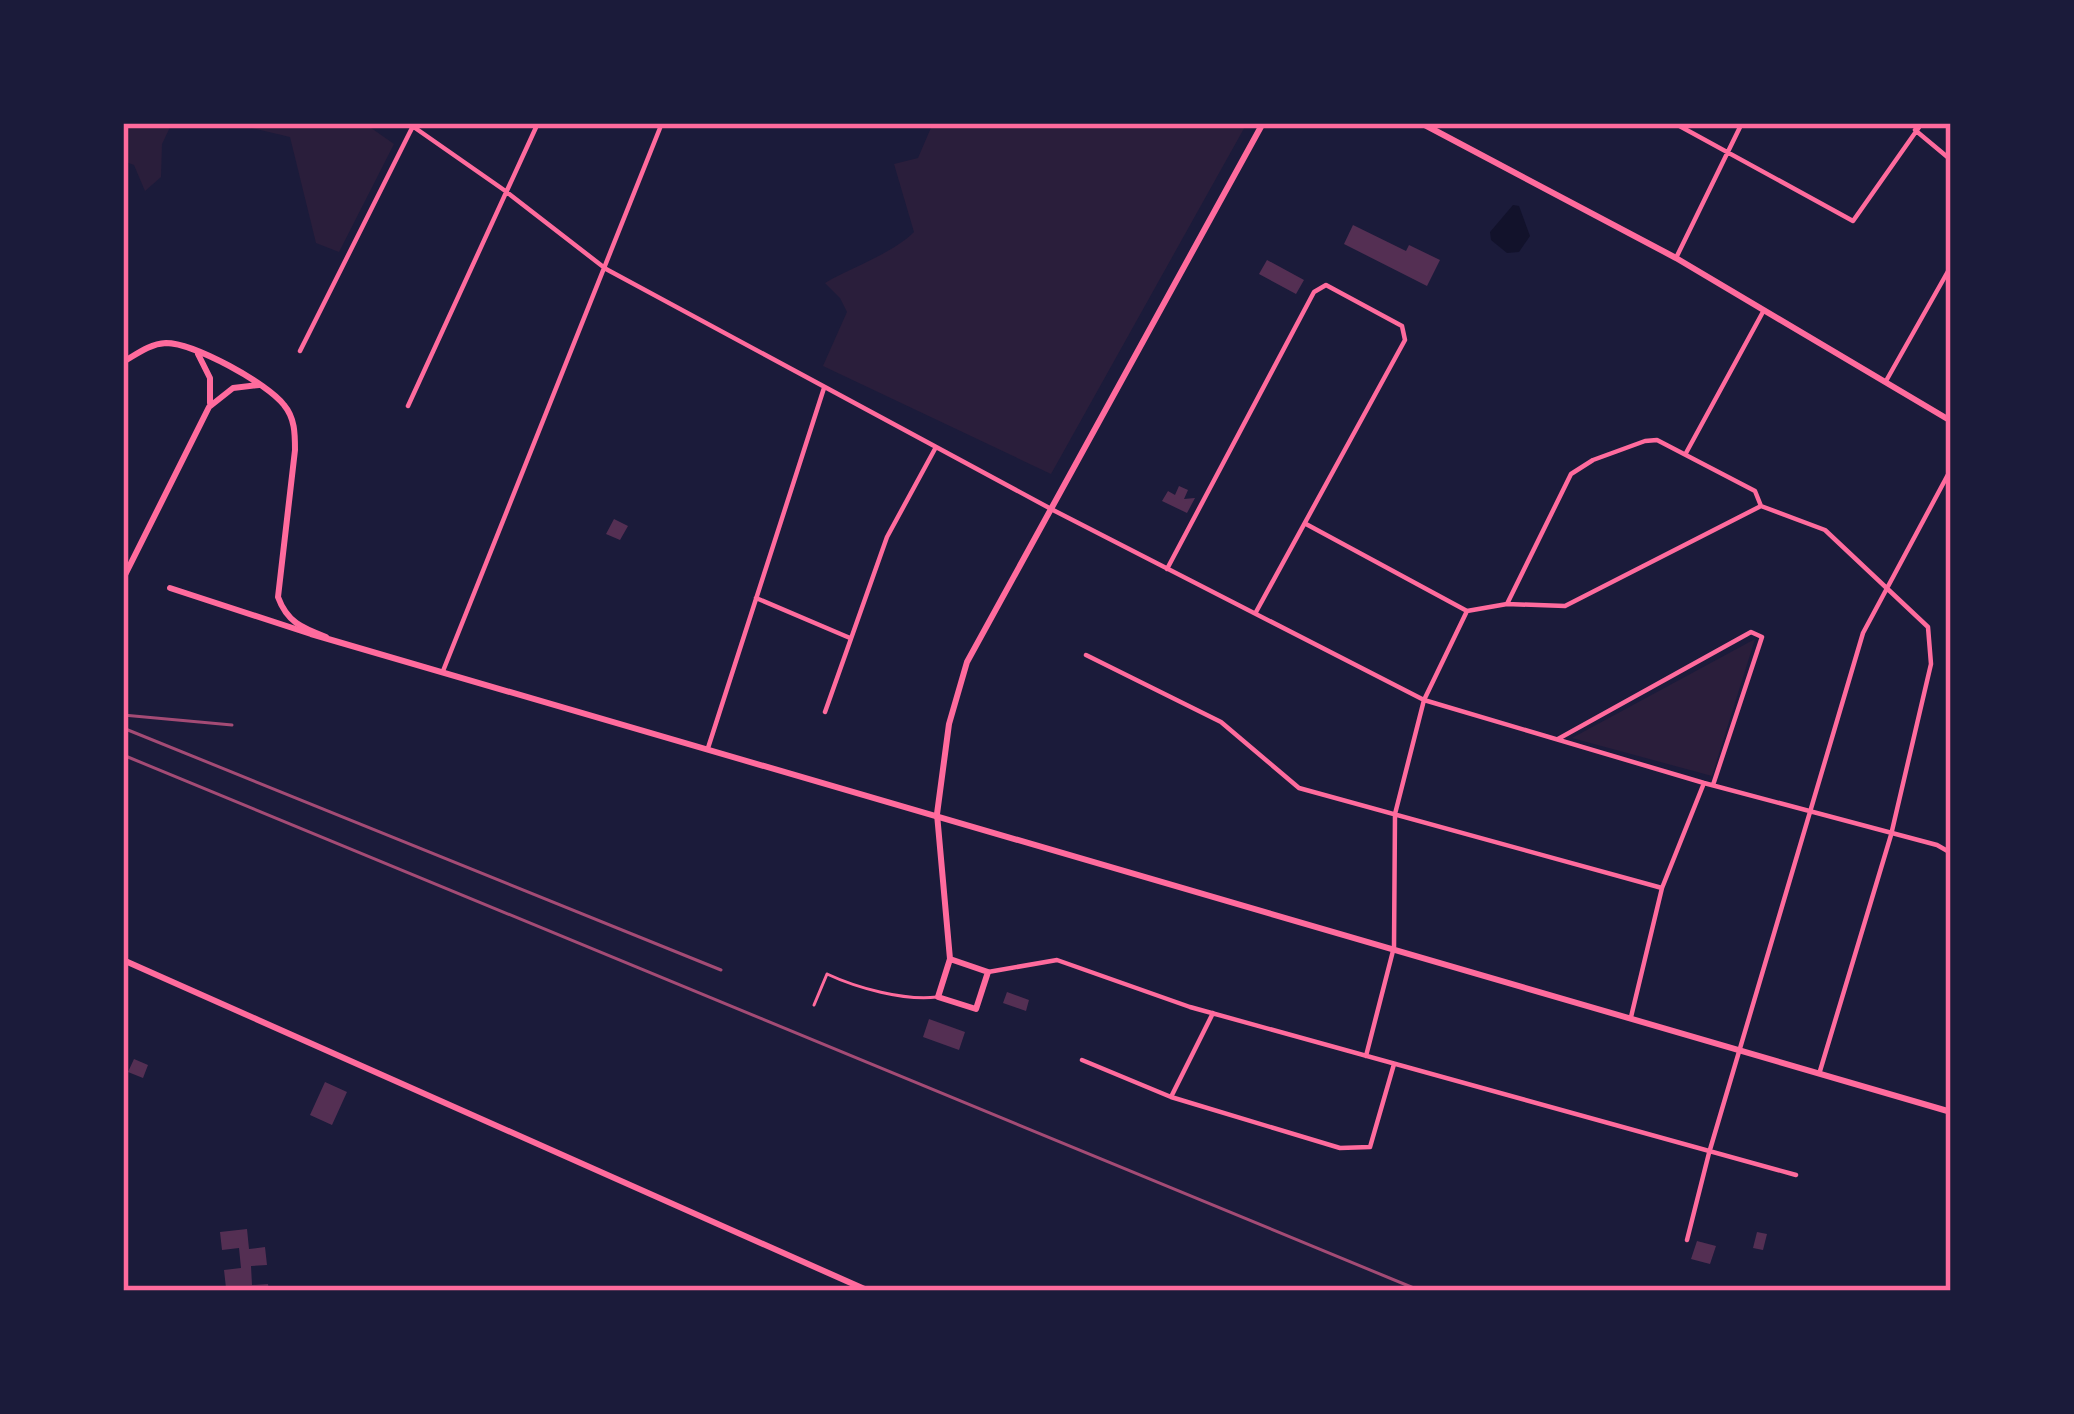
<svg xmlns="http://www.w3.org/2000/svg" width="2074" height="1414" font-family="'Times New Roman',serif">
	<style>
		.green { fill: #2a1e3b }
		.water { fill: #12122b }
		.building { fill: #542f53 }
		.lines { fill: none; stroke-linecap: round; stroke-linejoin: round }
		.service { stroke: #ff6b9d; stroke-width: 3 }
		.minor { stroke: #ff6b9d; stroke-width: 4.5 }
		.tertiary { stroke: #ff6b9d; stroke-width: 6 }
		.secondary { stroke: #ff6b9d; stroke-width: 6 }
		.rail { stroke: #a44b75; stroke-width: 3 }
		.neatline { fill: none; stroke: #ff6b9d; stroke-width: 4.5 }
	</style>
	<rect width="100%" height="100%" fill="#1b1b3a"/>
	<!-- green -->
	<path class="green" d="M123 123H172L162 144 161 177 145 191 134 165 123 161Z
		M230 123H364L394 144 339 252 316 243 290 137Z
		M933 123H1247L1051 474 823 366 847 312 840 298 825 283C852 267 892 254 914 232L894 164 918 158Z
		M1755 639 1712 776 1572 738Z"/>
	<!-- water -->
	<path class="water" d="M1513 205 1519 206 1530 236 1519 252 1507 253 1491 240 1490 232Z"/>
	<!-- building -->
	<path class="building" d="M1353 225 1406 251 1409 245 1440 260 1427 286 1344 244Z
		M1267 260 1304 280 1296 294 1259 274Z
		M1179 486 1188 490 1184 499 1195 498 1187 513 1162 501 1168 491 1175 495Z
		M614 519 628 526 620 540 606 534Z
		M1007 992 1029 1000 1026 1011 1003 1003Z
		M929 1019 965 1032 959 1050 923 1037Z
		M134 1059 148 1065 143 1078 128 1072Z
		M325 1082 347 1092 332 1125 310 1115Z
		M247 1229 249 1249 265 1247 267 1265 251 1266 252 1285 268 1284 269 1291 226 1288 224 1270 241 1268 239 1248 222 1250 220 1232Z
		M1757 1232 1767 1234 1763 1250 1753 1248Z
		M1697 1241 1716 1246 1710 1264 1691 1259Z"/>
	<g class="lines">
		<!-- service -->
		<path class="service" d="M814 1005 827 974C857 988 904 1001 937 997"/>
		<!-- minor -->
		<path class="minor" d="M408 123 504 190 606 269 1053 510 1424 700 1704 783 1937 845 1951 853
			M1674 123 1853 221 1922 123
			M1915 130 1951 160
			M1676 258 1742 123
			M300 351 412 128
			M1886 381 1951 266
			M408 406 538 123
			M1686 453 1764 310
			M1306 524 1467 611 1507 604 1565 606 1761 506 1825 530 1928 627 1931 664 1891 835 1820 1071
			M1167 569 1314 292 1326 285 1402 326 1405 340 1256 612
			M756 598 850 638
			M1507 604 1571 474 1593 460 1645 441 1657 440 1755 491 1761 506
			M1086 655 1221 722 1299 788 1662 888
			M443 671 662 123
			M825 712 887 537 936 447
			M1558 739 1751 632 1762 637 1713 785
			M708 748 824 388
			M988 972 1057 960 1190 1007 1796 1175
			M1631 1017 1662 888 1704 783
			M1366 1056 1394 947 1395 814 1424 700 1467 611
			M1082 1060 1171 1097 1340 1148 1370 1147 1394 1064
			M1171 1097 1213 1013
			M1687 1240 1709 1153 1863 633 1951 469
			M1259 1291H1262"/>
		<!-- tertiary -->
		<path class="tertiary" d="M1421 123 1676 258 1951 421
			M170 588 311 634 1951 1112
			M123 960 869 1291"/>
		<!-- secondary -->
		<path class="secondary" d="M198 354 210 378V403
			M123 362C137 354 149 344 166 343 194 343 267 383 284 405 295 418 295 434 295 450L278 597C287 622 302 628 326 637
			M123 579 209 407 233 388 259 385
			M950 959 988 972 976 1009 938 997 950 959 937 814 949 724 967 662 1263 123"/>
		<!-- rail -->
		<path class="rail" d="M123 715 232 725
			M123 728 721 970
			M123 755 1421 1291"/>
	</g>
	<!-- border -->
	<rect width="2074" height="1414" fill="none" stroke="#1b1b3a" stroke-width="252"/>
	<rect x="126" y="126" width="1822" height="1162" class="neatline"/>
</svg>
